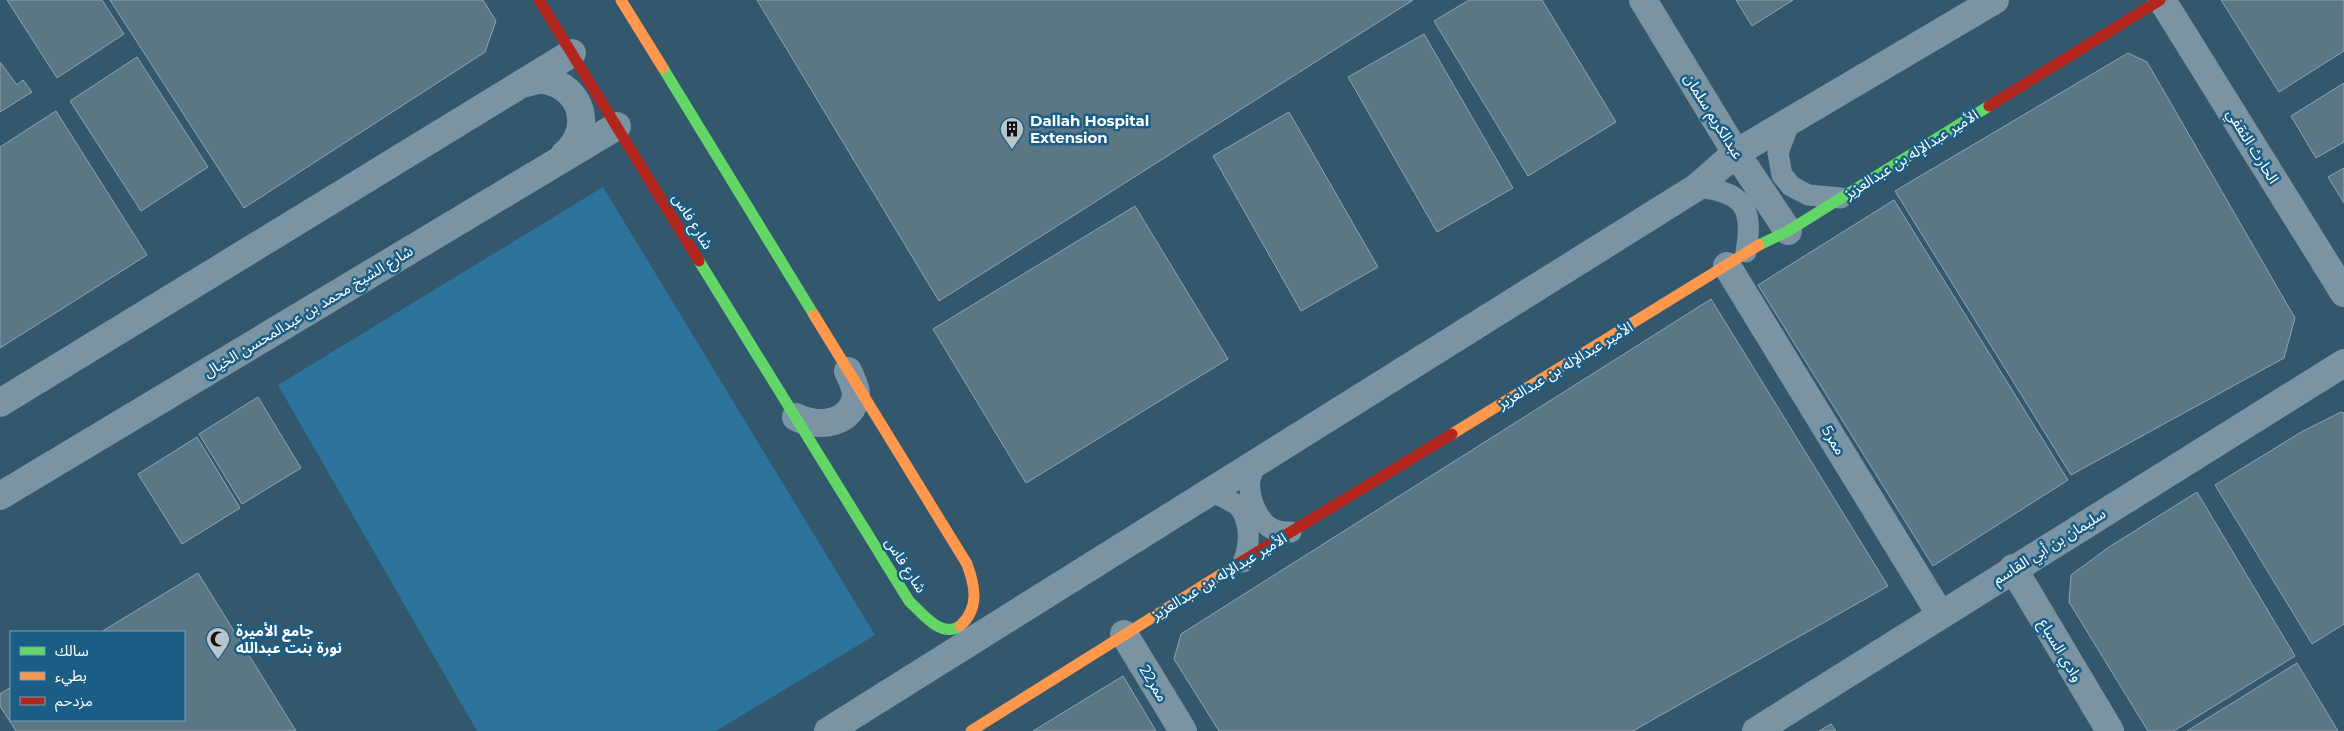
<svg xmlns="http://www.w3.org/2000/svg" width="2344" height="731" font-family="Montserrat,'Noto Sans Arabic',sans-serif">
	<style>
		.green { fill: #2c749b }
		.building { fill: #5b7786; stroke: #8da4b1 }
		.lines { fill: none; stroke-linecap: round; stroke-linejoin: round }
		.lane { stroke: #7a94a3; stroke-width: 21 }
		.street { stroke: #7a94a3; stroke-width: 28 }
		.fast { stroke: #63d668; stroke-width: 11 }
		.slow { stroke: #ff974d; stroke-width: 11 }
		.jam { stroke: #b3261e; stroke-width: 11 }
		.labels { text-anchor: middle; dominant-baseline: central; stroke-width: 5; stroke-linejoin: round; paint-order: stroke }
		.street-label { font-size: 15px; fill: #fff; stroke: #1b5e85 }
		.poi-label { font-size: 15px; font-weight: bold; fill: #fff; stroke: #1b5e85; text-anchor: start }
	</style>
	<rect width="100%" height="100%" fill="#33586d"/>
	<!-- green -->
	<path class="green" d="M603 187 875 635 716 731H477L278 385Z"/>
	<!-- building -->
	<path class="building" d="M7 0H102L124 34 57 78Z
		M110 0H483L496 21 485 52 244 208Z
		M757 0H1413L939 301Z
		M1469 0H1542L1616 122 1528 176 1434 21Z
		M1736 0H1793L1752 26Z
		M2221 0H2344V51L2279 92Z
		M1424 34 1513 188 1437 232 1348 77Z
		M2128 53 2147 62 2295 318 2284 358 2071 475 1895 191Z
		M137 57 208 167 141 211 70 101Z
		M0 62 17 85 23 80 32 92 0 112Z
		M2344 83V142L2316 158 2291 116Z
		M56 111 147 255 0 348V147Z
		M1289 112 1378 267 1301 311 1213 156Z
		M2344 168V203L2328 177Z
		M1894 200 2068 480 1933 566 1758 285Z
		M1135 206 1228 359 1026 483 933 329Z
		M1711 299 1888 586 1633 731H1219L1174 659 1181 634Z
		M258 397 301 468 242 504 199 434Z
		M2341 412 2344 413V624L2312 644 2215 485 2303 431Z
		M197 437 240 508 182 544 138 474Z
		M2197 492 2295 656 2174 731H2148L2069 602 2071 575 2109 547Z
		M198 573 296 731H16L0 706V694L11 687V720H184V632H101Z
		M2297 663 2338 731H2187Z
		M1123 676 1156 731H1033Z
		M1831 724 1836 731H1819Z"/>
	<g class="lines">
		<!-- lane -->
		<path class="lane" d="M1790 121 1778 153 1782 175 1791 186 1808 195 1841 198
			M1697 187C1743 192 1754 206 1746 252
			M1255 465C1253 470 1251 475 1250 480 1248 497 1258 524 1275 530 1280 532 1286 532 1291 532
			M1212 492C1220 496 1233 500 1240 508 1251 523 1250 546 1243 562"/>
		<!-- street -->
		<path class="street" d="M1643 0 1736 153 1788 231
			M2162 0 2344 293
			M521 84C528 83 538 79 544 80 583 87 594 130 564 155
			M1727 266 1940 614
			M0 403 572 53
			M796 417C818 429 854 424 856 394 856 387 851 378 848 371
			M0 496 617 126
			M2013 568 2110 731
			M1124 634 1183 731
			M828 731 1697 187 1736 153 1995 0
			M1756 731 2344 363"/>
		<!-- fast -->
		<path class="fast" d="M663 68 814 315
			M1759 245 1788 231 1989 106
			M699 261 909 601C922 613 941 639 960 626"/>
		<!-- slow -->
		<path class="slow" d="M621 0 663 68
			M814 315 967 564C975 586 980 608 960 626
			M1452 434 1759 245
			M971 731 1228 570"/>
		<!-- jam -->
		<path class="jam" d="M539 0 699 261
			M1989 106 2160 0
			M1228 570 1452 434"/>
	</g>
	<!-- icons -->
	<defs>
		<g id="building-pin" transform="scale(1.25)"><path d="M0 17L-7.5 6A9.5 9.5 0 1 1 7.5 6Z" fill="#b8c5cc" stroke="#1b5e85"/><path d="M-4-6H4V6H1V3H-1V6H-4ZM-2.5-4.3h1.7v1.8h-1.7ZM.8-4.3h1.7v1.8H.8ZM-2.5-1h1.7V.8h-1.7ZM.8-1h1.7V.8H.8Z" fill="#111"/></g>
		<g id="mosque-pin" transform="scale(1.25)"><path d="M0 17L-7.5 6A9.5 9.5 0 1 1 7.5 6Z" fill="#b8c5cc" stroke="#1b5e85"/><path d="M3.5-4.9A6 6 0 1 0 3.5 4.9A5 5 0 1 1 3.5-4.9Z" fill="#111"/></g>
	</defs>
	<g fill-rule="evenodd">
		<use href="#building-pin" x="1012" y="129"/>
		<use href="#mosque-pin" x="218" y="639"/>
	</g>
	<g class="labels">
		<!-- street labels -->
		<g class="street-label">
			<text transform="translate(1714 116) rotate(58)">عبدالكريم سلمان</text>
			<text transform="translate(2253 146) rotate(58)">الحارث الثقفي</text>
			<text transform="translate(1911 154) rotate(-32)">الأمير عبدالإله بن عبدالعزيز</text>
			<text transform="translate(693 221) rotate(58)">شارع فاس</text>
			<text transform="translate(308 311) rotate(-31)">شارع الشيخ محمد بن عبدالمحسن الخيال</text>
			<text transform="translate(1565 365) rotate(-31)">الأمير عبدالإله بن عبدالعزيز</text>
			<text transform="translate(1834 440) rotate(59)">ممر5</text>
			<text transform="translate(2049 546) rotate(-32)">سليمان بن أبي القاسم</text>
			<text transform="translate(906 565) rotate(57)">شارع فاس</text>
			<text transform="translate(1219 576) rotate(-31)">الأمير عبدالإله بن عبدالعزيز</text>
			<text transform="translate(2061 650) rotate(59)">وادي السباع</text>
			<text transform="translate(1154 683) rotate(59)">ممر22</text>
		</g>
		<!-- poi labels -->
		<g class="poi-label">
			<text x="1030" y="120">Dallah Hospital<tspan x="1030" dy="17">Extension</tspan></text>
			<text x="236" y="630">جامع الأميرة<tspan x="236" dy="17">نورة بنت عبدالله</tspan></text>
		</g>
	</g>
	<!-- legend -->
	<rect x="10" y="631" width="175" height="90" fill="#1b5e85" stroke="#769eb6"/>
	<rect x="20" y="647" width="25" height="8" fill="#63d668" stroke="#769eb6"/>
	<text x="55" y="656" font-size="15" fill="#ffffff">سالك</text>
	<rect x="20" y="672" width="25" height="8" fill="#ff974d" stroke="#769eb6"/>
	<text x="55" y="681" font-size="15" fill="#ffffff">بطيء</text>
	<rect x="20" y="697" width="25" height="8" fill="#b3261e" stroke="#769eb6"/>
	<text x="55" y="706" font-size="15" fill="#ffffff">مزدحم</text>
</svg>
